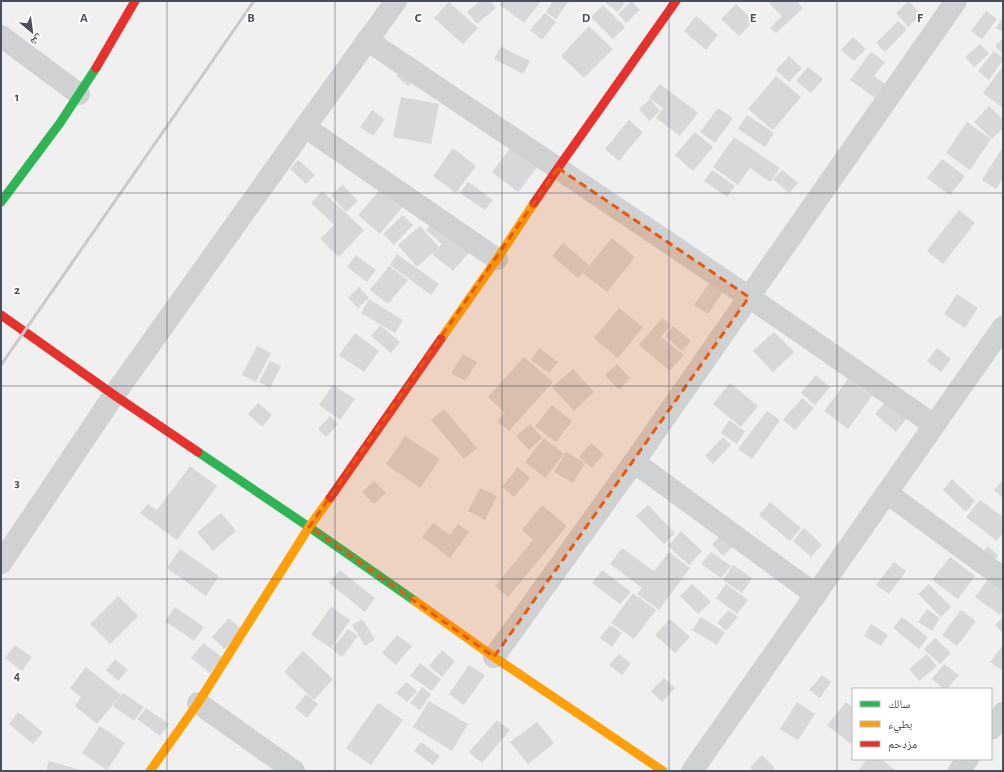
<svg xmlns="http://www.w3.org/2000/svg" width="1004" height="772" font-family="'Alegreya Sans','Noto Naskh Arabic',sans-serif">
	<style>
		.building { fill: #d8d8da }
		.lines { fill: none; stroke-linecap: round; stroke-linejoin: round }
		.street { stroke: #cfd1d3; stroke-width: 22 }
		.fast { stroke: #30b455; stroke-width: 9 }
		.slow { stroke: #ff9f0a; stroke-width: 9 }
		.jam { stroke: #e5322d; stroke-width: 9 }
		.rail { stroke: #c8c9cb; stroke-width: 3 }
		.marked { fill: #e8590c; fill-opacity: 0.2; stroke: #e8590c; stroke-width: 3; stroke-dasharray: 8 5; stroke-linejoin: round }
		.grid { fill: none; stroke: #494f5b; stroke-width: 1; stroke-opacity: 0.55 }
		.grid-label { font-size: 13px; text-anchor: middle; font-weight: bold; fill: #494f5b; stroke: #fff; stroke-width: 4; stroke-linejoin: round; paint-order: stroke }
	</style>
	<rect width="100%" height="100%" fill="#f1f0f0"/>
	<!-- building -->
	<path class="building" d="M480 1H490L496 8 477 24 467 12Z
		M502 1H541L524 23 500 5Z
		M553 1H569L556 19 546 12Z
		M603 1H626L618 12Z
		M631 1H632L640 10 626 23 618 14Z
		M770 1H796L803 8 776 33 770 28 782 16 769 3Z
		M909 1 921 15 908 27 896 13Z
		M449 2 478 28 463 44 434 18Z
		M736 4 754 21 739 36 721 19Z
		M603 5 625 27 613 39 591 17Z
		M986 11 997 19 982 39 971 31Z
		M545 13 556 22 542 40 530 30Z
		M696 16 718 35 706 50 684 31Z
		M1003 17V32L996 28Z
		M898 21 907 29 885 52 876 43Z
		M589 26 613 49 584 78 561 56Z
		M853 37 866 49 854 61 841 50Z
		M1003 38V54L995 46Z
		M980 44 989 54 974 67 965 57Z
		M501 47 530 61 523 74 494 59Z
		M994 51 1003 58V60L989 80 978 71Z
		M871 52 885 62 874 76 885 84 875 98 850 80Z
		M789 56 802 68 789 82 776 70Z
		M407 65 418 76 408 86 396 76Z
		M1003 66V108L983 93Z
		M808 67 823 79 811 93 796 81Z
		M776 76 801 97 773 130 748 109Z
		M660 84 698 113 680 136 656 118 663 108 649 98Z
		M401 97 439 104 431 144 393 137Z
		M650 99 660 111 649 121 639 109Z
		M989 106 1003 119V128L992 139 974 122Z
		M718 108 733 118 715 143 700 132Z
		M372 110 385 119 373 136 360 127Z
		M747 115 774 133 765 147 738 129Z
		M629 120 643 132 619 161 605 149Z
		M967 122 991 139 970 170 946 153Z
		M695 132 713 147 693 171 675 155Z
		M734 137 780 168 770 182 750 168 738 185 713 167Z
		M515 142 541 162 518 192 492 172Z
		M1003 147V178L996 189 982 180Z
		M453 148 476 166 456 193 433 176Z
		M942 159 965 176 950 195 927 178Z
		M298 160 315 175 306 184 290 169Z
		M712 170 735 186 727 197 704 181Z
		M782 170 798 183 789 193 773 179Z
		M468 182 493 200 485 210 460 193Z
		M343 185 358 201 346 212 331 195Z
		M383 186 404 205 380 234 358 215Z
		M322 191 364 230 339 257 320 239 334 225 311 203Z
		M959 210 975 223 943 264 927 251Z
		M443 211 478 242 453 271 432 254 442 244 426 230Z
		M403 215 413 225 394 245 383 234Z
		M420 226 439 247 417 267 398 245Z
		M612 238 635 257 607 292 583 273Z
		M563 243 589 265 578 278 552 256Z
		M397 254 439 284 431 295 390 265Z
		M356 255 376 270 367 282 347 267Z
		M389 266 408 280 388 304 370 290Z
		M710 282 723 292 708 314 694 305Z
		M359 287 369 298 358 308 348 298Z
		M957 294 978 308 965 328 944 314Z
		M369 299 403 320 395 333 361 313Z
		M619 308 643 327 618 358 594 338Z
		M662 318 671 325 661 337 684 355 670 371 639 345Z
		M380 325 400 342 391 353 371 336Z
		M673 326 691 341 682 351 665 336Z
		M774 332 794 352 773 372 753 351Z
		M355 333 379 351 364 372 339 355Z
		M257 346 271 353 256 382 242 375Z
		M539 348 558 362 549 373 531 360Z
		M937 348 951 359 941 372 927 361Z
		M463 354 477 362 465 381 451 373Z
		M524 357 553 382 509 431 497 421 505 413 488 397Z
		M270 361 281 366 270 388 259 382Z
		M617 364 630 378 619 390 605 375Z
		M573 369 594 392 574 411 552 387Z
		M816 375 830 387 815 405 801 393Z
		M848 379 872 396 848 429 824 411Z
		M730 383 758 406 741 427 713 404Z
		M333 385 355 399 340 420 319 405Z
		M802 398 814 408 795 430 783 420Z
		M885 402 906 419 896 432 875 414Z
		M258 403 272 415 262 427 248 414Z
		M552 405 572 421 556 442 535 426Z
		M444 409 477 448 464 459 431 420Z
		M767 411 780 420 752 459 738 449Z
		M330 416 338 424 326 437 318 429Z
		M729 420 745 431 737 444 721 433Z
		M530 424 542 438 529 450 516 436Z
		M405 436 440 459 420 488 386 464Z
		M723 437 731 445 713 464 705 456Z
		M544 438 564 454 545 478 525 462Z
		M591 443 604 454 592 468 579 457Z
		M566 452 585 463 573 483 554 472Z
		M190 466 217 486 177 540 140 513 148 504 157 510Z
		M518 467 530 478 514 497 502 487Z
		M952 479 975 501 966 512 943 490Z
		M1003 480V498L994 490Z
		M374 481 386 493 374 504 362 492Z
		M480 488 497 496 485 520 468 511Z
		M980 500 1003 517V533L997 541 966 517Z
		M770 502 801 528 790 541 759 515Z
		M542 505 567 526 508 597 495 586 533 540 522 530Z
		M648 505 675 533 664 544 636 516Z
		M221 513 236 531 213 551 197 532Z
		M433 523 450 535 458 524 469 532 450 558 422 537Z
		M804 528 822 545 811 557 793 541Z
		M727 530 738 541 723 556 712 544Z
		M681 531 702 551 689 565 668 546Z
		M988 546 998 556 982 573 972 563Z
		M622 548 654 571 669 552 690 568 659 610 637 594 642 588 610 564Z
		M180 549 219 576 206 596 167 568Z
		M711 552 731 566 721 578 701 564Z
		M950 557 975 576 958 599 932 580Z
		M894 562 906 571 889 594 876 585Z
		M999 564 1003 567V610L1000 615 975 597Z
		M733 565 752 578 742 593 723 580Z
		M340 570 375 598 365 612 329 583Z
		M602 570 631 592 620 604 592 583Z
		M692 584 711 602 698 614 680 596Z
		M726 584 748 600 737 614 716 598Z
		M929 584 951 607 941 617 918 594Z
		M633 593 656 610 634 639 611 623Z
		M118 596 138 616 110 644 90 624Z
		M175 607 204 627 194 641 165 621Z
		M331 607 350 620 331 648 311 635Z
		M927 609 940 618 932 631 918 622Z
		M729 610 738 617 726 631 717 623Z
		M961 610 976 621 957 646 942 635Z
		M701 617 725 632 717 645 692 630Z
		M902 617 928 637 919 649 893 628Z
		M1003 617V633L995 625Z
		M229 618 242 630 225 649 212 637Z
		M362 619 375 639 365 646 352 625Z
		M670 619 690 637 675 653 655 635Z
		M871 624 888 635 881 646 864 636Z
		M610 625 622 633 612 647 600 638Z
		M348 629 358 636 342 657 332 649Z
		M397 635 412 646 396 665 382 653Z
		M935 638 951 653 940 664 924 649Z
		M203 643 222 657 210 673 191 658Z
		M15 645 32 657 22 671 5 658Z
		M1003 645V671L990 662Z
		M442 650 455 661 442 677 429 666Z
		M303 651 333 679 314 700 284 672Z
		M619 654 631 664 622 675 609 665Z
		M927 654 937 666 919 681 909 669Z
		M115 659 128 670 118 681 106 670Z
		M420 663 441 679 432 691 410 676Z
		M944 664 959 675 947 689H944L932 679Z
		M469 665 485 675 464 705 449 694Z
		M86 667 121 695 97 724 75 706 81 697 70 688Z
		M822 675 831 682 820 698 809 690Z
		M664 678 675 688 662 702 651 691Z
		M406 682 417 691 407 702 396 693Z
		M422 687 431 694 420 710 410 703Z
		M123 693 144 707 134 721 113 706Z
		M306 694 318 704 307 718 295 708Z
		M429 701 468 724 452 751 413 727Z
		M797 702 815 714 798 740 780 729Z
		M846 702 853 708V741L851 744 827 725Z
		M378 703 403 720 371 765 346 748Z
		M146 708 169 724 160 736 137 719Z
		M18 712 43 732 33 744 9 724Z
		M497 720 510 730 482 763 469 752Z
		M537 722 554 743 528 764 510 742Z
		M100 726 125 743 107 770 82 753Z
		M421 742 440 756 433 765 414 751Z
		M762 755 775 768 772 771H753L750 767Z
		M867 759H881L896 771H858Z
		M49 761 84 771H46Z"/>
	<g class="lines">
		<!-- street -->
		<path class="street" d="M1 36 79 94
			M367 40 749 297 934 425
			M305 127 497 259
			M634 462 816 595
			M887 493 1003 578
			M1 563 114 395 305 127 396 1
			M494 657 634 462 749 297 956 1
			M198 703 294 771
			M991 729 1003 713
			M692 771 1003 327
			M959 771 968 759"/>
		<!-- fast -->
		<path class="fast" d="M1 202 60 123 96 68
			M198 452 309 527 415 601"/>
		<!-- slow -->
		<path class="slow" d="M441 339 497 259 534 203
			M415 601 494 657 663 771
			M150 771 198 703 309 527 330 498"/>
		<!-- jam -->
		<path class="jam" d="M96 68 135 1
			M534 203 558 168 676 1
			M1 315 114 395 198 452
			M330 498 441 339"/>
		<!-- rail -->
		<path class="rail" d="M1 365 254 1"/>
	</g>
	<!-- marked area -->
	<path class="marked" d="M558 168 749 297 494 657 309 527Z"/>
	<!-- grid -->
	<path class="grid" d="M167 1V771M335 1V771M502 1V771M669 1V771M837 1V771M1 193H1003M1 386H1003M1 579H1003"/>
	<g class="grid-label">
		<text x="84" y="22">A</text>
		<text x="251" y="22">B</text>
		<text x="418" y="22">C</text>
		<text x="586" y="22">D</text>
		<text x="753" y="22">E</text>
		<text x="920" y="22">F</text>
		<text x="17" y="101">1</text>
		<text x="17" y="294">2</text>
		<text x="17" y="487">3</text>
		<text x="17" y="680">4</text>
	</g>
	<!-- border -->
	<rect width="1004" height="772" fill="none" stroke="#494f5b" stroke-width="4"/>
	<!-- legend -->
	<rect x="852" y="688" width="140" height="72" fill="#ffffff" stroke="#b6b9bd"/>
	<rect x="860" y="701" width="20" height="6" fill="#30b455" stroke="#b6b9bd"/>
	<text x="888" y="708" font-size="12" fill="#494f5b">سالك</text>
	<rect x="860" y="721" width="20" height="6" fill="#ff9f0a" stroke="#b6b9bd"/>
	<text x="888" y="728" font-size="12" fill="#494f5b">بطيء</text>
	<rect x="860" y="741" width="20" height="6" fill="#e5322d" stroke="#b6b9bd"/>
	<text x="888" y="748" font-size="12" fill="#494f5b">مزدحم</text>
	<!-- north arrow -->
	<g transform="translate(32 32) rotate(151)" stroke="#ffffff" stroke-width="3" paint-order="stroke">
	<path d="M0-3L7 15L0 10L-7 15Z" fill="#494f5b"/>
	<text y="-6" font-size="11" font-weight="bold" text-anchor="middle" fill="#494f5b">ش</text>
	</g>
</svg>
